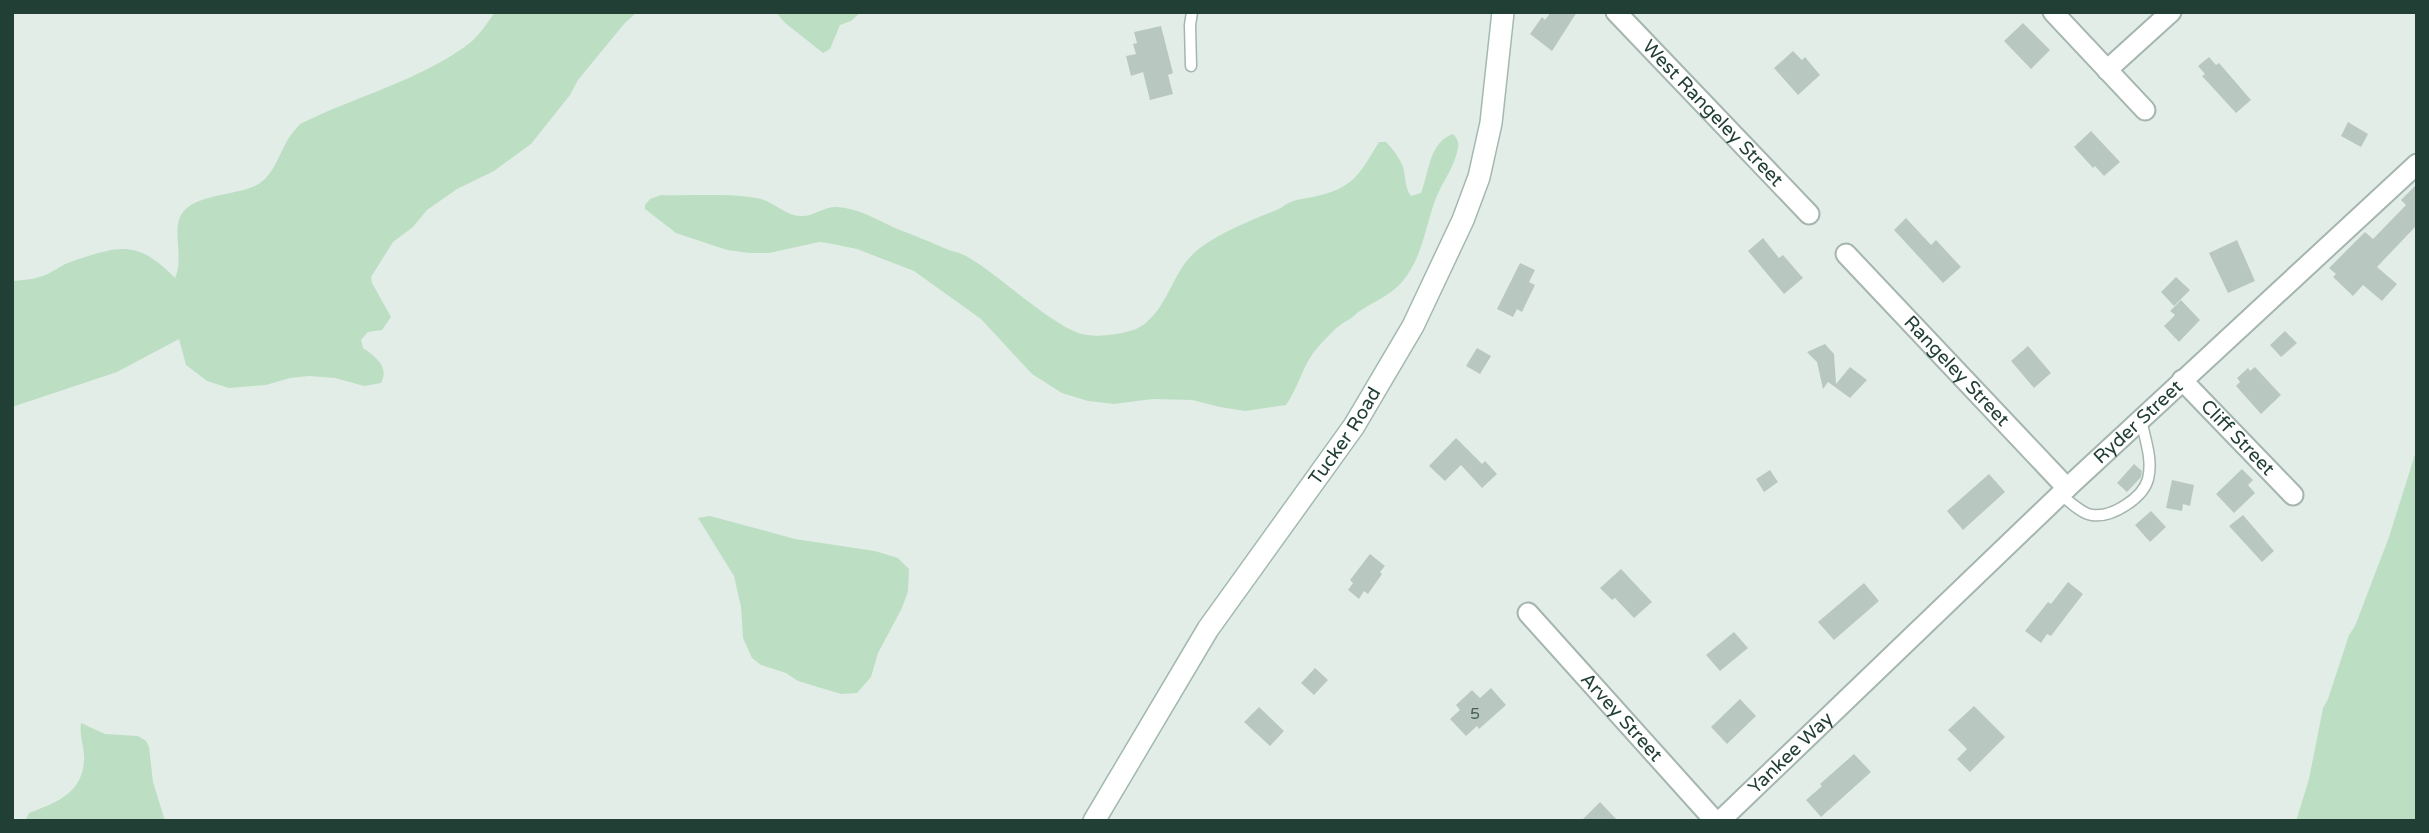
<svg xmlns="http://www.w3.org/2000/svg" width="2429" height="833" font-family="'Varela Round',sans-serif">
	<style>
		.green { fill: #bcdfc3 }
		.building { fill: #b8c8c1 }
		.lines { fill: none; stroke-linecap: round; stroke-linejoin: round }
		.lane-casing { stroke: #a5b5af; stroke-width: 13 }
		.street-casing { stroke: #a5b5af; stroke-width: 23 }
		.secondary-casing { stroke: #a1b9af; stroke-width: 24 }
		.lane { stroke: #fff; stroke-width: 10 }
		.street { stroke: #fff; stroke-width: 19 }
		.secondary { stroke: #fff; stroke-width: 21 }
		.labels { text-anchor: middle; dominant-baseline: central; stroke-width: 5; stroke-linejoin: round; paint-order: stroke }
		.number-label { font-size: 16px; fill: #486159 }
		.street-label { font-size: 19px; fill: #223f36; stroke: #f4faf6 }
	</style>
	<rect width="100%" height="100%" fill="#e3ede8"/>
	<!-- green -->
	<path class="green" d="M495 12H637L624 24 578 80 570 95 531 144 494 171 457 189 427 210 413 227 393 242 371 277 372 283 391 317 382 330 368 332 361 340 363 348C375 356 390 367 381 383L364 386 335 378 309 376 290 378 266 385 229 388 207 381 186 365 179 339 117 372 12 407V281C21 280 31 280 39 277 51 275 61 264 73 261 121 245 138 240 175 278 184 259 172 231 181 215 194 192 243 196 260 183 274 173 279 155 287 141 290 135 295 130 300 124 352 98 426 78 471 42 480 34 488 22 495 12Z
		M776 12H861L851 21 840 25 830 49 823 53 784 22Z
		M1453 134C1457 138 1459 142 1458 148 1455 166 1443 181 1436 198 1425 227 1423 257 1402 282 1391 295 1371 303 1357 313 1352 319 1345 321 1339 326 1332 331 1325 340 1319 346 1303 363 1299 387 1286 405L1245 411 1220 407 1192 400 1153 399 1114 404 1088 401 1062 393 1032 374 981 319 914 271 857 249 828 243 819 242 769 253H749L727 250 676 233 645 209V205L650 199 661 195C692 196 727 193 757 198 773 201 785 216 801 216 813 217 824 206 836 207 859 208 875 219 895 228 911 234 928 241 944 248 950 251 958 252 964 255 996 271 1058 333 1088 335 1100 337 1119 334 1130 331 1160 323 1169 285 1185 263 1204 237 1253 220 1281 208 1290 200 1301 199 1313 197 1354 188 1358 176 1379 142H1386C1393 149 1399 157 1403 167 1406 177 1404 186 1411 196L1421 193C1429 173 1429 142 1453 134Z
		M2417 448V821H2296L2309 779 2323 708 2328 699 2349 635 2355 626 2389 537Z
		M710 516 795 539 875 551 898 558 909 569 908 592 901 610 878 653 871 677 857 693 841 694 798 681 786 673 761 665 752 658 743 638 741 607 734 576 698 518Z
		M81 723 105 734 138 736 146 741 149 747 153 782 165 821H25L29 813C55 803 82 794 84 761 85 748 79 737 81 723Z"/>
	<!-- building -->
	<path class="building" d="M1551 12H1577L1552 51 1530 34 1542 17 1545 20Z
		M2023 23 2050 50 2031 69 2004 41Z
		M1161 26 1173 73 1168 75 1173 94 1150 100 1143 72 1131 76 1126 56 1136 54 1133 44 1137 43 1134 32Z
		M1793 51 1802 60 1805 57 1820 75 1798 95 1774 68Z
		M2209 57 2216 65 2219 63 2251 100 2236 113 2202 76 2205 74 2198 66Z
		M2348 122 2368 134 2361 147 2341 136Z
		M2091 131 2120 162 2104 176 2095 166 2093 168 2074 147Z
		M2417 184V225L2377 267 2397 284 2382 301 2363 285 2353 296 2333 277 2336 274 2329 268 2365 232 2373 239 2406 205 2401 200Z
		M1906 218 1931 245 1936 240 1961 267 1943 283 1894 230Z
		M1763 238 1779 258 1783 255 1803 278 1784 294 1748 251Z
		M2237 240 2255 281 2228 293 2209 253Z
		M1520 263 1535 270 1529 282 1535 285 1522 312 1517 309 1513 317 1497 309Z
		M2176 277 2190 290 2174 306 2161 292Z
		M2181 300 2200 320 2179 342 2164 326 2175 315 2170 311Z
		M2285 331 2297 343 2281 357 2270 345Z
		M1825 344 1834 354 1836 384 1850 367 1867 380 1850 398 1828 382 1823 389 1817 362 1807 352Z
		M2028 346 2051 373 2034 388 2011 361Z
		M1477 348 1491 356 1480 374 1466 366Z
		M2255 367 2281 395 2261 414 2236 386 2240 382 2237 378 2248 368 2250 371Z
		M1456 438 1482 464 1485 461 1497 474 1482 488 1461 465 1445 481 1429 466Z
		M2134 464 2142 471 2141 477 2127 492 2117 483Z
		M2242 469 2253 480 2248 485 2255 493 2234 513 2216 494Z
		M1770 470 1778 482 1764 492 1756 479Z
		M1989 474 2005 492 1963 530 1947 511Z
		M2172 480 2194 485 2190 506 2183 504 2182 511 2166 508Z
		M2151 511 2166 527 2150 542 2135 525Z
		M2243 515 2274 551 2262 562 2229 526Z
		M1370 554 1385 566 1380 572 1382 574 1368 594 1364 591 1359 599 1348 590 1353 583 1350 580Z
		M1621 569 1652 602 1634 618 1615 598 1612 600 1600 588Z
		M2068 582 2083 594 2051 636 2047 634 2041 643 2025 631 2048 602 2051 604Z
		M1864 583 1879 601 1834 640 1818 622Z
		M1734 632 1748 648 1720 671 1706 655Z
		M1315 668 1328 680 1314 695 1301 683Z
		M1491 688 1506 705 1479 729 1477 726 1466 736 1450 719 1460 710 1456 705 1472 690 1480 698Z
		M1740 699 1756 716 1727 744 1711 727Z
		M1974 706 2005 737 1970 772 1957 759 1967 749 1948 730Z
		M1259 707 1284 731 1270 746 1244 722Z
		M1854 754 1871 772 1821 817 1806 800 1822 786 1820 784Z
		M1600 802 1618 821H1581Z"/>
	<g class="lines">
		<!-- lane casing -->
		<g class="lane-casing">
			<path id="lane" d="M1191 66 1190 25 1192 12
				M2061 495C2069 501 2082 514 2092 515 2112 518 2143 498 2148 479 2153 460 2145 439 2141 420"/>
		</g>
		<!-- street casing -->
		<g class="street-casing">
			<g id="street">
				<path id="s1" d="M1616 12 1809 214"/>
				<path d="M2053 12 2145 110"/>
				<path d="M2107 70 2171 12"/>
				<path id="s2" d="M1846 254 2067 488"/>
				<path id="s3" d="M2182 380 2293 495"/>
				<path id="s4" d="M1528 613 1715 821"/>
				<path id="s5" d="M1720 821 2067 488 2417 164"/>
			</g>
		</g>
		<!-- secondary casing -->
		<g class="secondary-casing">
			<g id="secondary">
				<path id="s6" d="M1094 821 1208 629 1354 426 1413 326 1463 220 1479 177 1491 123 1503 12"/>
			</g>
		</g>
		<!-- lane -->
		<use href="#lane" class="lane"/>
		<!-- street -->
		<use href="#street" class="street"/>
		<!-- secondary -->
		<use href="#secondary" class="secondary"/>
	</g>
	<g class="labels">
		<!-- number labels -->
		<g class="number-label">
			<text x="1475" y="714">5</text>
		</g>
		<!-- street labels -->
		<g class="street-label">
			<text stroke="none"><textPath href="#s1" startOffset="140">West Rangeley Street</textPath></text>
			<text stroke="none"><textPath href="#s2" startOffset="161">Rangeley Street</textPath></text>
			<text stroke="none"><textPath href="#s5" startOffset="578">Ryder Street</textPath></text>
			<text stroke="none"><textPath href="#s6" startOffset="460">Tucker Road</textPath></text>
			<text stroke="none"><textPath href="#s3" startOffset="80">Cliff Street</textPath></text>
			<text stroke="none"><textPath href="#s4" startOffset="140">Arvey Street</textPath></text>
			<text stroke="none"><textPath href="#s5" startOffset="98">Yankee Way</textPath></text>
		</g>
	</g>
	<!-- border -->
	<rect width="2429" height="833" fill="none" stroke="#223f36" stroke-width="28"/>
</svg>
